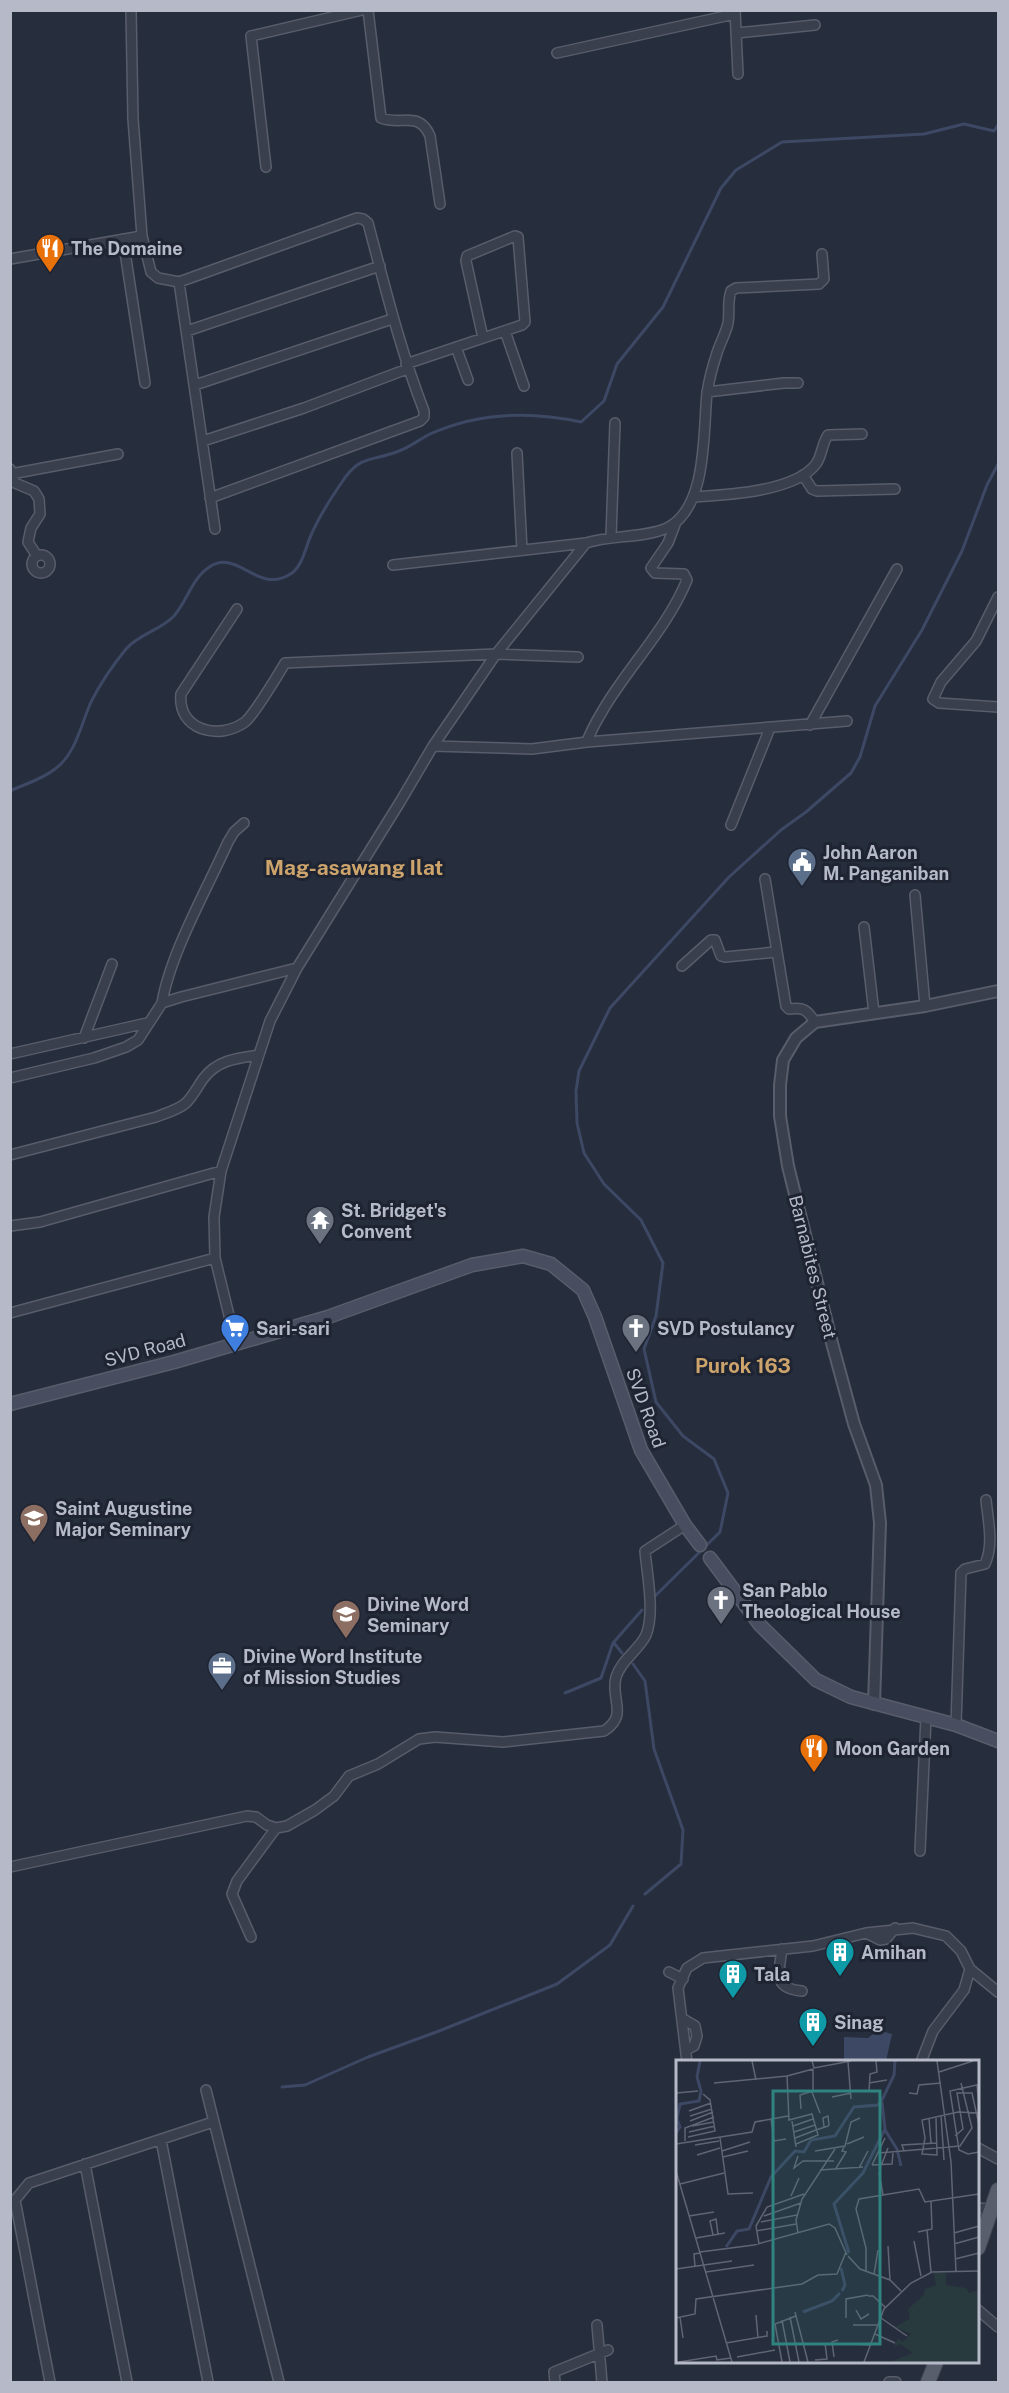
<svg xmlns="http://www.w3.org/2000/svg" width="1009" height="2393" font-family="'Public Sans',sans-serif">
	<style>
		.water { fill: #3d4864 }
		.lines { fill: none; stroke-linecap: round; stroke-linejoin: round }
		.stream { stroke: #3d4864; stroke-width: 3 }
		.minor-casing { stroke: #585d6b; stroke-width: 12 }
		.tertiary-casing { stroke: #585d6b; stroke-width: 14 }
		.secondary-casing { stroke: #585d6b; stroke-width: 15 }
		.primary-casing { stroke: #434856; stroke-width: 16 }
		.minor { stroke: #3a3f4d; stroke-width: 9 }
		.tertiary { stroke: #3a3f4d; stroke-width: 10 }
		.secondary { stroke: #484e5f; stroke-width: 12 }
		.primary { stroke: #585e6c; stroke-width: 14 }
		.labels { text-anchor: middle; dominant-baseline: central; stroke-width: 6; stroke-linejoin: round; paint-order: stroke }
		.poi-label { font-size: 18px; font-weight: bold; fill: #b6bac8; stroke: #1f2432; text-anchor: start }
		.street-label { font-size: 18px; fill: #b6bac8; stroke: #1f2432 }
		.neighbourhood-label { font-size: 20px; font-weight: bold; fill: #cca46c; stroke: #1f2432 }
		.quarter-label { font-size: 21px; font-weight: bold; fill: #cca46c; stroke: #1f2432 }
		.inset-river { fill: none; stroke: #3d4864; stroke-width: 3 }
		.inset-road { fill: none; stroke: #606574; stroke-width: 1.5 }
		.view { fill: #308480; fill-opacity: 0.15; stroke: #308480; stroke-width: 3 }
		.inset-edge { fill: none; stroke: #b6bac8; stroke-width: 3 }
	</style>
	<rect width="100%" height="100%" fill="#262d3c"/>
	<!-- water -->
	<path class="water" d="M878 2030 892 2034 886 2061H844V2037L868 2038Z"/>
	<g class="lines">
		<!-- stream -->
		<path class="stream" d="M10 791C25 784 43 779 55 769 76 754 81 724 91 702 100 684 113 665 126 649 139 634 161 630 174 616 187 601 192 579 208 568 238 546 257 597 292 573 303 565 306 545 312 533 320 515 331 498 342 482 360 454 372 462 399 451 410 447 420 439 430 434 479 412 530 411 581 422L604 401 617 364 663 307 721 188 736 170 782 142 924 134 964 124 994 131 998 125
			M653 1598 720 1532 728 1493 714 1459 683 1436 656 1402 644 1349 656 1316 663 1263 641 1220 604 1184 584 1153 577 1123 576 1091 579 1071 610 1008 729 877 781 830 806 812 851 773 860 757 875 706 922 630 962 551 987 485 998 464
			M614 1643 622 1653
			M633 1664 645 1681 654 1749 683 1830 681 1864 645 1894
			M565 1693 601 1678 613 1643 642 1610
			M282 2087 305 2085 368 2057 439 2031 557 1984 610 1945 633 1906"/>
		<!-- minor casing -->
		<g class="minor-casing">
			<path id="minor" d="M131 10 133 119 142 236 151 272 158 278 179 282 357 218 363 219 368 223C385 287 400 349 424 411V417L420 421 210 498
				M368 10 381 118C401 126 419 110 430 136L440 204
				M735 10 738 74
				M737 33 815 25
				M557 53 735 14
				M266 167 251 36 362 10
				M123 239 145 383
				M10 259 142 236
				M179 282 215 529
				M187 331 380 266
				M505 331 524 386
				M456 347 468 380
				M406 364 522 325 525 322 518 237 515 236 467 256 466 261 483 338
				M195 385 392 319
				M707 392 784 383H798
				M203 441 304 408 407 369
				M517 453 522 550
				M10 469 11 474 118 454
				M11 474 15 483 34 491 39 499 40 514 31 528 28 542 37 556
				M803 475 812 489 817 491 895 489
				M693 497C725 495 795 492 816 464 822 456 822 443 828 435L862 434
				M611 537 615 423
				M32 564a9 9 0 1 1 18 0a9 9 0 1 1-18 0Z
				M393 565 586 543C611 535 645 538 667 528 708 508 703 430 707 393 709 380 713 365 717 353 720 343 726 333 728 323 730 312 727 302 731 291L736 288 819 284 824 279 822 254
				M998 597 976 641 941 682 933 699 939 703 998 707
				M237 609 181 694C177 730 219 741 245 722 253 716 278 675 285 663L496 654 578 657
				M810 725 897 569
				M587 742C591 729 599 717 606 705 632 663 668 626 687 580L684 574 655 573 651 568 668 543 676 522
				M433 746 532 749 587 742 847 721
				M731 825 770 728
				M765 879 786 1006 789 1009C804 1007 807 1010 815 1022
				M915 895 925 1006
				M864 927 874 1013
				M682 966 711 940H715L721 956 725 957 776 952
				M162 1003C170 954 207 889 228 842L234 832 244 823
				M84 1038 112 964
				M10 1054 147 1023
				M10 1078 94 1058 126 1047 138 1040 162 1003 181 997 297 968
				M10 1155 156 1117C166 1113 178 1110 186 1103 193 1096 198 1086 203 1079 217 1060 237 1058 259 1055
				M10 1226 40 1222 221 1171
				M10 1313 215 1258
				M236 1344 215 1258 214 1217 221 1171 270 1021 297 968 400 802 433 746 496 654 586 543
				M956 1725 961 1573 965 1569 985 1564C994 1545 988 1520 986 1500
				M920 1851 926 1717
				M10 1867 247 1816 256 1817 267 1825 276 1828 287 1826 315 1810 334 1796 349 1776 378 1764 419 1739 435 1737 503 1742 604 1731C629 1715 610 1699 616 1677 621 1660 639 1650 646 1635 655 1613 647 1574 645 1551L685 1525
				M866 1933 880 1940 886 1939 895 1928
				M251 1937 232 1894 237 1881 276 1828
				M782 1949C779 1973 772 1988 802 1991
				M669 1972 683 1979
				M683 2019 695 2026 697 2036 694 2046 686 2050
				M687 2062 678 1988 687 1968 703 1958 813 1946 866 1933 913 1928 946 1936 961 1951 970 1969 998 1992
				M921 2062 933 2031 964 1990 970 1969
				M206 2090 279 2382
				M161 2140 208 2382
				M978 2148 998 2159
				M85 2164 127 2382
				M978 2208 990 2209 993 2206
				M978 2310 998 2327
				M597 2325 602 2382
				M50 2382 15 2200 29 2183 213 2122
				M555 2382 554 2372 608 2350
				M889 2382H896"/>
		</g>
		<!-- tertiary casing -->
		<g class="tertiary-casing">
			<path id="tertiary" d="M874 1704 880 1523 876 1485 854 1424 832 1343 788 1166 780 1116V1085L783 1060 796 1038 815 1022 925 1006 998 991"/>
		</g>
		<!-- secondary casing -->
		<g class="secondary-casing">
			<path id="secondary" d="M10 1404 174 1362 328 1317 472 1265 523 1256 551 1264 583 1290 595 1317 641 1450 685 1525 700 1545
				M710 1558 760 1625 816 1680 851 1697 956 1725 998 1741"/>
		</g>
		<!-- primary casing -->
		<g class="primary-casing">
			<path id="primary" d="M978 2248 998 2190
				M928 2382 936 2362"/>
		</g>
		<!-- minor -->
		<use href="#minor" class="minor"/>
		<!-- tertiary -->
		<use href="#tertiary" class="tertiary"/>
		<!-- secondary -->
		<use href="#secondary" class="secondary"/>
		<!-- primary -->
		<use href="#primary" class="primary"/>
	</g>
	<!-- icons -->
	<defs>
		<g id="restaurant-pin" transform="scale(1.5)"><path d="M0 17L-7.5 6A9.5 9.5 0 1 1 7.5 6Z" fill="#e8710a" stroke="#1f2432"/><path d="M-5-6h1v4h1v-4h1v4h1v-4h1v5L-1.5 .5V6h-2V.5L-5-1ZM5-6V6H3V1.5H1.5Q1.5-4 5-6Z" fill="#fff"/></g>
		<g id="civic-pin" transform="scale(1.5)"><path d="M0 17L-7.5 6A9.5 9.5 0 1 1 7.5 6Z" fill="#5c6f8a" stroke="#1f2432"/><path d="M-.6-6.5H3V-4.5H.6V-3L4-1V1h2V6H-6V1h2V-1L-.6-3ZM-1.2 2.5V6h2.4V2.5Z" fill="#fff"/></g>
		<g id="temple-pin" transform="scale(1.5)"><path d="M0 17L-7.5 6A9.5 9.5 0 1 1 7.5 6Z" fill="#6b7280" stroke="#1f2432"/><path d="M0-6L5-2H3V0L6.5 2.5H4V6H1.5V3h-3V6H-4V2.5H-6.5L-3 0V-2H-5Z" fill="#fff"/></g>
		<g id="supermarket-pin" transform="scale(1.5)"><path d="M0 17L-7.5 6A9.5 9.5 0 1 1 7.5 6Z" fill="#3f7fe0" stroke="#1f2432"/><path d="M-6-5.5h2.5l.6 2H6L4.5 2H-2.5L-4.4-4H-6ZM-1.5 3.2a1.3 1.3 0 1 0 .1 0ZM3 3.2a1.3 1.3 0 1 0 .1 0Z" fill="#fff"/></g>
		<g id="church-pin" transform="scale(1.5)"><path d="M0 17L-7.5 6A9.5 9.5 0 1 1 7.5 6Z" fill="#6b7280" stroke="#1f2432"/><path d="M-1.2-6h2.4v3.5h3.3v2.4h-3.3V6h-2.4V-.1h-3.3v-2.4h3.3Z" fill="#fff"/></g>
		<g id="university-pin" transform="scale(1.5)"><path d="M0 17L-7.5 6A9.5 9.5 0 1 1 7.5 6Z" fill="#8d6e63" stroke="#1f2432"/><path d="M0-5L7-2L0 1L-7-2ZM-4 1L0 2.5L4 1V4Q0 6-4 4Z" fill="#fff"/></g>
		<g id="office-pin" transform="scale(1.5)"><path d="M0 17L-7.5 6A9.5 9.5 0 1 1 7.5 6Z" fill="#5c6f8a" stroke="#1f2432"/><path d="M-6-3h4V-5.5h4V-3h4V5H-6ZM-1-4.5V-3h2v-1.5ZM-6 0V1H6V0Z" fill="#fff"/></g>
		<g id="building-pin" transform="scale(1.5)"><path d="M0 17L-7.5 6A9.5 9.5 0 1 1 7.5 6Z" fill="#0f9aa8" stroke="#1f2432"/><path d="M-4-6H4V6H1V3H-1V6H-4ZM-2.5-4.3h1.7v1.8h-1.7ZM.8-4.3h1.7v1.8H.8ZM-2.5-1h1.7V.8h-1.7ZM.8-1h1.7V.8H.8Z" fill="#fff"/></g>
	</defs>
	<g fill-rule="evenodd">
		<use href="#restaurant-pin" x="50" y="248"/>
		<use href="#civic-pin" x="802" y="862"/>
		<use href="#temple-pin" x="320" y="1220"/>
		<use href="#supermarket-pin" x="235" y="1328"/>
		<use href="#church-pin" x="636" y="1328"/>
		<use href="#university-pin" x="34" y="1518"/>
		<use href="#church-pin" x="721" y="1600"/>
		<use href="#university-pin" x="346" y="1614"/>
		<use href="#office-pin" x="222" y="1666"/>
		<use href="#restaurant-pin" x="814" y="1748"/>
		<use href="#building-pin" x="840" y="1952"/>
		<use href="#building-pin" x="733" y="1974"/>
		<use href="#building-pin" x="813" y="2022"/>
	</g>
	<g class="labels">
		<!-- poi labels -->
		<g class="poi-label">
			<text x="71" y="248">The Domaine</text>
			<text x="823" y="852">John Aaron<tspan x="823" dy="21">M. Panganiban</tspan></text>
			<text x="341" y="1210">St. Bridget's<tspan x="341" dy="21">Convent</tspan></text>
			<text x="256" y="1328">Sari-sari</text>
			<text x="657" y="1328">SVD Postulancy</text>
			<text x="55" y="1508">Saint Augustine<tspan x="55" dy="21">Major Seminary</tspan></text>
			<text x="742" y="1590">San Pablo<tspan x="742" dy="21">Theological House</tspan></text>
			<text x="367" y="1604">Divine Word<tspan x="367" dy="21">Seminary</tspan></text>
			<text x="243" y="1656">Divine Word Institute<tspan x="243" dy="21">of Mission Studies</tspan></text>
			<text x="835" y="1748">Moon Garden</text>
			<text x="861" y="1952">Amihan</text>
			<text x="754" y="1974">Tala</text>
			<text x="834" y="2022">Sinag</text>
		</g>
		<!-- street labels -->
		<g class="street-label">
			<text transform="translate(813 1267) rotate(76)">Barnabites Street</text>
			<text transform="translate(145 1350) rotate(-15)">SVD Road</text>
			<text transform="translate(646 1408) rotate(70)">SVD Road</text>
		</g>
		<!-- neighbourhood labels -->
		<g class="neighbourhood-label">
			<text x="743" y="1366">Purok 163</text>
		</g>
		<!-- quarter labels -->
		<g class="quarter-label">
			<text x="354" y="867">Mag-asawang Ilat</text>
		</g>
	</g>
	<!-- overview -->
	<g transform="translate(676 2060)">
		<rect width="303" height="303" fill="#262d3c"/>
		<path d="M258 213H270V225L290 228 293 233 303 230V302H214L237 293 224 284 217 288 222 279 227 282 235 274 219 267 234 259 232 249 247 236 249 229 260 225Z" fill="#293a3e"/>
		<path class="inset-river" d="M206 40 218 15 219 1M209 70 221 89 225 106M0 73 4 67 1 59 4 44 23 41 25 31 21 17 24 1M50 187 61 171 73 169 95 117 119 91 128 92 135 80 159 76 178 47 202 45 206 40M173 193 158 144 187 113 209 69 206 42M165 208 169 225 166 231M127 252 156 241 164 233"/>
		<path class="inset-road" d="M76 1 80 20M136 1 138 8 175 1M261 1 275 102 280 212M172 2 175 39M263 12 297 1M111 16 113 60 136 54 142 75 120 84M38 23 111 16 137 9M193 23 211 20M136 32 144 53M193 32 194 14 201 12 200 1M0 33 22 31M233 33 241 34 243 25 265 23M156 37 175 33M303 46 301 25 274 31 283 90 292 94 303 92M125 49 124 35 137 31V9M13 51 35 43M265 55 268 100M14 56 36 49M260 58 261 95 246 94 249 78 246 60 282 52 303 53M95 59 98 81 110 79M253 59 255 83M14 61 37 52M116 61 120 87M16 66 38 62M117 66 137 59M140 70 152 66 153 65 152 56 147 58 148 67M13 72 39 66M118 72 139 65M279 76 287 69 281 33H296L303 65M12 77 39 71 34 40 27 34M44 78 52 134 77 133M119 78 140 70M9 81V68L38 57M0 84 76 72 79 62 112 56M171 84 188 77M19 85 43 81M46 91 74 82M139 91 169 86 175 62 184 58M228 91 226 85 261 83M203 93 284 86 296 68 285 23M21 95 44 88M122 96 118 108 127 101H158M47 97 72 91M196 105 216 104 217 93M196 105 209 78M205 106 212 88M183 108 192 91M144 110 187 107M159 110 170 92 166 91 168 87M0 111 56 302M203 112 207 135M4 124 48 113M115 136 123 118M13 156 38 152M88 156 125 143M85 162 121 155M251 170 255 212M80 171 120 164M242 172 256 169 255 141M122 173 120 160 126 139 159 89M278 173 303 166M37 175 34 161 40 159 42 174M20 178 49 173M238 181 245 216M83 184 80 166 91 147 128 134M278 184 303 177M212 186 214 220M24 192 78 185 153 164 159 168 171 195M172 196 184 209 214 220 225 231M279 199 303 193M19 207 18 194 24 193M0 209 56 201M190 211V188L180 149 183 139 243 129 249 142 303 134M30 212 78 205M198 214 202 190M192 236H197L209 247M180 250 185 259 193 254M119 252 132 302M80 255 82 278M4 257 7 278M114 257 123 302M0 258 19 254 20 239 126 224 142 215 161 214 170 192M170 258V239L192 235M205 258 231 276M106 260 114 302M177 265H202M199 274 219 283M50 283 91 276V271M176 284 195 285M61 297 99 290M158 297 156 282 162 280M139 300 151 299 149 283M3 302 40 296 41 300 55 298M106 302 99 264 120 256M188 302 208 249 235 223 256 212 303 211"/>
		<path class="view" d="M97 31H204V284H97Z"/>
		<rect width="303" height="303" class="inset-edge"/>
	</g>
	<!-- border -->
	<rect width="1009" height="2393" fill="none" stroke="#b6bac8" stroke-width="24"/>
</svg>
